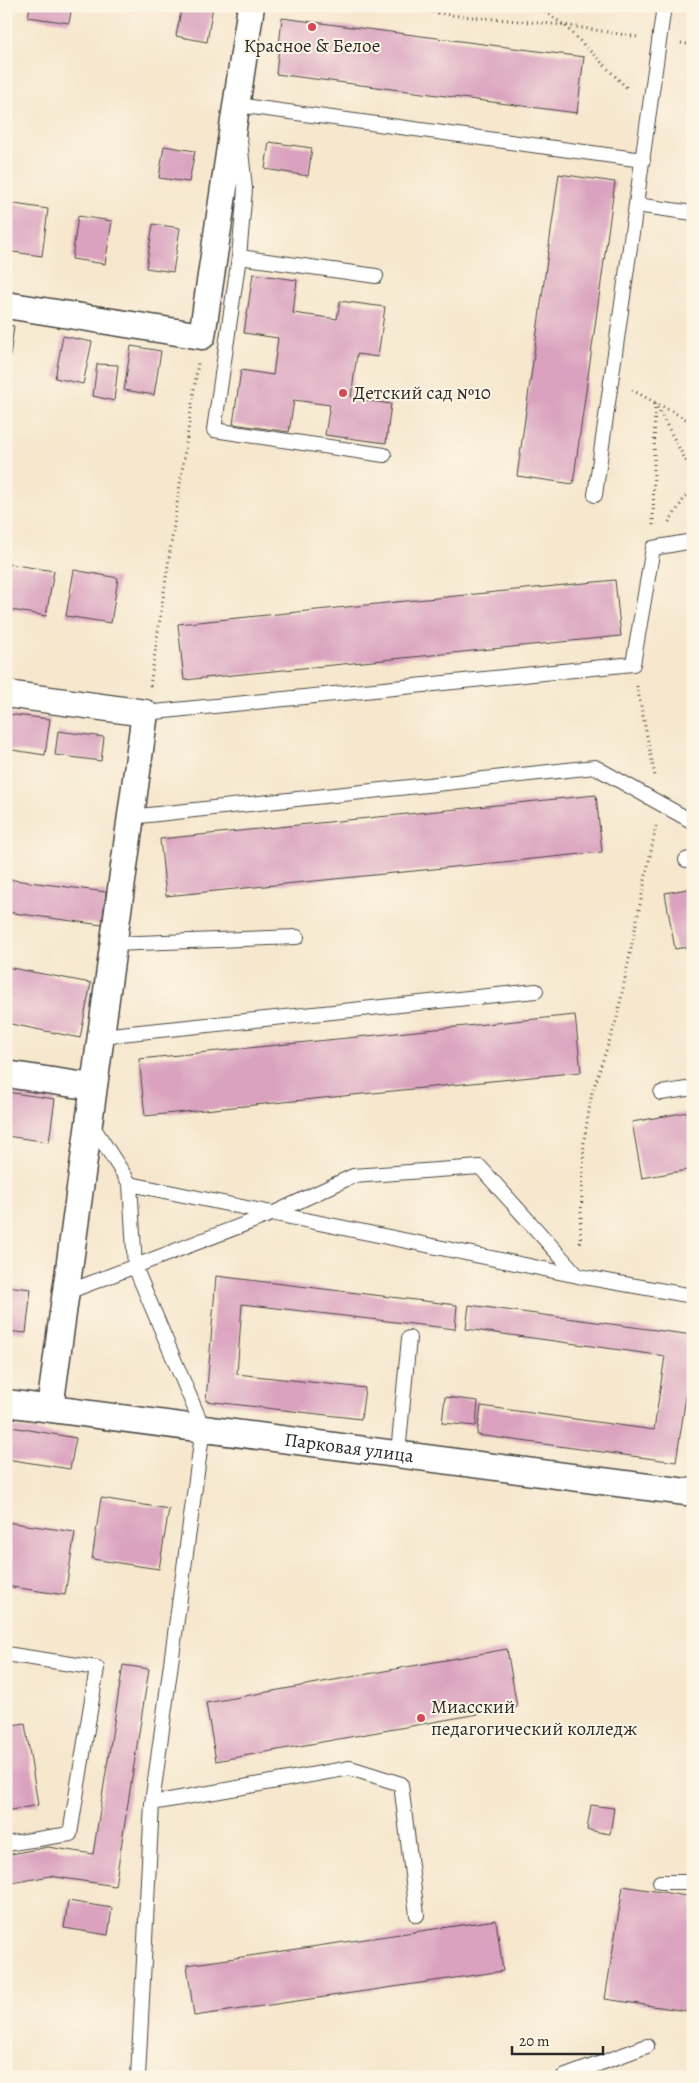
<svg xmlns="http://www.w3.org/2000/svg" width="699" height="2083" font-family="Alegreya,serif">
	<style>
		.building { fill: #daa2bf }
		.lines { fill: none; stroke-linecap: round; stroke-linejoin: round }
		.service-casing { stroke: #494743; stroke-width: 16 }
		.minor-casing { stroke: #494743; stroke-width: 29 }
		.path { stroke: #494743; stroke-width: 3; stroke-dasharray: 1 4; stroke-linecap: butt }
		.service { stroke: #fff; stroke-width: 14 }
		.minor { stroke: #fff; stroke-width: 26 }
		.poi-dot { fill: #d1495b; stroke: #fcf5e5; stroke-width: 2 }
		.labels { text-anchor: middle; dominant-baseline: central; stroke-width: 4; stroke-linejoin: round; paint-order: stroke }
		.poi-label { font-size: 19px; fill: #2b2b2b; stroke: #fcf5e5; text-anchor: start }
		.street-label { font-size: 19px; fill: #2b2b2b; stroke: #fcf5e5 }
	</style>
	<rect width="100%" height="100%" fill="#fcf5e5"/>
	<filter id="ink" filterUnits="userSpaceOnUse"><feTurbulence type="fractalNoise" baseFrequency=".02" numOctaves="2"/><feDisplacementMap in="SourceGraphic" scale="10" xChannelSelector="R" yChannelSelector="G"/><feConvolveMatrix kernelMatrix="1 2 1 2 8 2 1 2 1" color-interpolation-filters="sRGB"/></filter>
	<filter id="wash" filterUnits="userSpaceOnUse"><feTurbulence type="fractalNoise" baseFrequency=".0096" numOctaves="4" result="noise"/><feDisplacementMap in="SourceGraphic" scale="20" xChannelSelector="R" yChannelSelector="G"/><feGaussianBlur stdDeviation="1.12" result="paint"/><feColorMatrix in="noise" values="0 0 0 0 0 0 0 0 0 0 0 0 0 0 0 0 0 1.4 0 .05"/><feComposite in="paint" operator="in"/></filter>
	<g filter="url(#wash)">
		<rect width="100%" height="100%" fill="#f6e7cd"/>
		<g id="blocks">
			<!-- building -->
			<path class="building" d="M30 6H72L69 23 28 17Z
				M182 6H213L207 42 176 36Z
				M282 18 584 57 577 113 276 74Z
				M269 142 312 148 308 176 265 169Z
				M164 146 195 151 189 182 159 178Z
				M559 174 615 182 573 484 517 476Z
				M8 203 48 209 42 256 6 251Z
				M78 216 112 221 105 264 72 259Z
				M153 224 180 228 173 272 146 268Z
				M253 274 297 280 293 313 337 319 340 301 385 307 378 357 357 354 351 398 391 404 386 443 325 435 330 405 294 400 289 432 233 424 241 370 273 375 278 338 244 333Z
				M6 325 14 326 9 364H6Z
				M63 336 92 342 83 384 55 378Z
				M131 346 161 351 154 395 124 390Z
				M97 364 118 365 114 401 93 396Z
				M9 564 54 571 46 616 6 609V580Z
				M74 570 118 578 111 623 66 616Z
				M615 580 621 636 184 680 178 624Z
				M6 714 50 719 45 755 6 749Z
				M58 731 104 737 101 761 55 755Z
				M596 795 602 852 166 896 160 839Z
				M6 879 106 892 102 925 6 912Z
				M693 888V946L675 949 665 893Z
				M6 967 91 983 80 1038 6 1023Z
				M575 1015 581 1072 145 1116 139 1059Z
				M6 1092 55 1099 49 1142 6 1136Z
				M693 1111V1169L642 1178 632 1122Z
				M216 1276 457 1305 455 1329 242 1304 237 1374 365 1388 361 1419 206 1401Z
				M6 1286 31 1289 26 1333 6 1331Z
				M469 1305 693 1335V1351L676 1462 477 1435 481 1406 654 1430 665 1356 466 1329Z
				M445 1397 478 1401 476 1426 442 1423Z
				M6 1426 76 1438 70 1469 6 1459Z
				M101 1498 169 1509 159 1569 92 1559Z
				M6 1522 75 1532 65 1595 6 1586Z
				M507 1649 517 1707 216 1761 206 1703Z
				M123 1665 149 1669 115 1886 50 1876 6 1884V1855L48 1847 93 1854Z
				M25 1723 38 1805 6 1811V1726Z
				M591 1805 614 1808 610 1834 587 1830Z
				M623 1886 693 1897V2012L605 1999Z
				M68 1901 112 1908 108 1935 64 1928Z
				M496 1920 503 1971 194 2016 187 1965Z"/>
		</g>
	</g>
	<g filter="url(#ink)">
		<use href="#blocks" fill-opacity="0" stroke="#494743" stroke-width="1"/>
		<g class="lines">
			<!-- service casing -->
			<g class="service-casing">
				<path id="service" d="M237 109V105L643 160
					M240 140 245 189 239 257 214 430 384 455
					M636 205 693 213
					M239 257 376 276
					M595 495 664 6
					M145 713 633 664 653 548 693 541
					M130 817 595 767 693 822
					M686 860 693 858
					M113 944 297 937
					M101 1036 536 991
					M661 1093 693 1088
					M90 1122 130 1184 578 1276
					M130 1184 135 1267 203 1428 152 1803 138 2077
					M65 1293 274 1213 353 1176 480 1167 578 1276 693 1296
					M398 1453 409 1338
					M6 1654 97 1668 70 1834 6 1844
					M152 1803 350 1768 401 1784 417 1915
					M660 1882H693
					M563 2077 647 2046"/>
			</g>
			<!-- minor casing -->
			<g class="minor-casing">
				<g id="minor">
					<path d="M6 305 202 336 251 6"/>
					<path d="M6 694 145 713 50 1408"/>
					<path d="M6 1074 93 1087"/>
					<path id="s1" d="M6 1403 686 1492 693 1491"/>
				</g>
			</g>
			<!-- path -->
			<path class="path" d="M398 6 450 15 564 25 638 37
				M537 6 564 25 629 90
				M681 43 693 45
				M632 390 693 423
				M655 403 693 474
				M669 522 693 485
				M653 525 655 402
				M150 686 198 363
				M637 686 655 776
				M580 1243 584 1140 592 1093 617 1018 656 826"/>
			<!-- service -->
			<use href="#service" class="service"/>
			<!-- minor -->
			<use href="#minor" class="minor"/>
		</g>
	</g>
	<!-- markers -->
	<g class="poi-dot">
		<circle cx="312" cy="27" r="5"/>
		<circle cx="343" cy="393" r="5"/>
		<circle cx="421" cy="1718" r="5"/>
	</g>
	<g class="labels">
		<!-- poi labels -->
		<g class="poi-label">
			<text x="312" y="46" text-anchor="middle">Красное &amp; Белое</text>
			<text x="353" y="393">Детский сад №10</text>
			<text x="431" y="1707">Миасский<tspan x="431" dy="22">педагогический колледж</tspan></text>
		</g>
		<!-- street labels -->
		<g class="street-label">
			<text stroke="none"><textPath href="#s1" startOffset="346">Парковая улица</textPath></text>
		</g>
	</g>
	<!-- margin -->
	<rect width="699" height="2083" fill="none" stroke="#fcf5e5" stroke-width="25"/>
	<!-- scale -->
	<path d="M512 2046v8h91v-8" fill="none" stroke="#2b2b2b" stroke-width="2.5"/>
	<text x="519" y="2046" font-size="15" fill="#2b2b2b" stroke="#fcf5e5" stroke-width="4" paint-order="stroke">20 m</text>
</svg>
